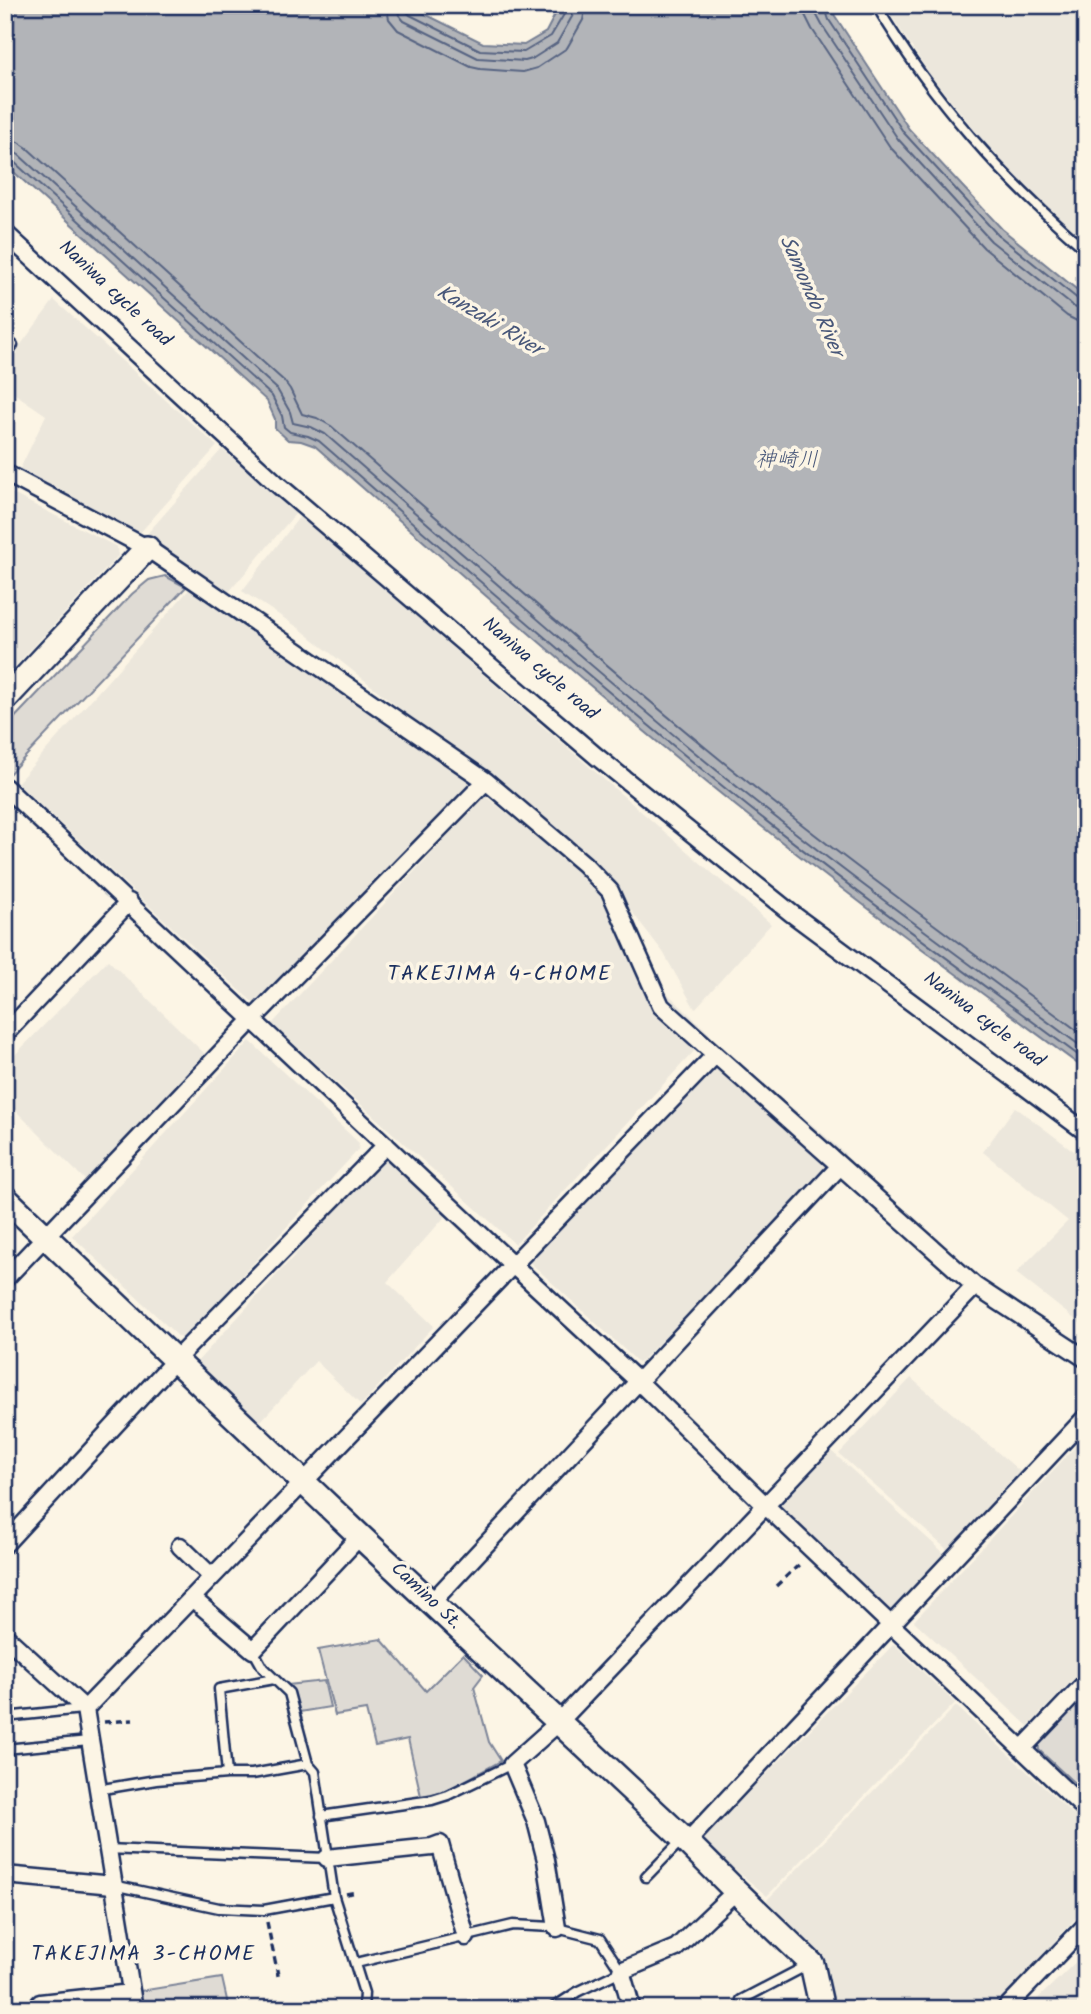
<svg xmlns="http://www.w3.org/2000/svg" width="1091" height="2014" font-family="Kalam,'Klee One',sans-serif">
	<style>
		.built { fill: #ece7dc }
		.green { fill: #dfdbd4; stroke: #7d8599; stroke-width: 2 }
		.water { fill: #b2b4b8; stroke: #767f94; stroke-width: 2 }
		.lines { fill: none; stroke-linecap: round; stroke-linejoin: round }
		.shore { stroke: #576482; stroke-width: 2 }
		.lane-casing { stroke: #1b2f5e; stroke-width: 13 }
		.street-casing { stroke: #1b2f5e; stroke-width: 21 }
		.secondary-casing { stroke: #1b2f5e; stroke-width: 28 }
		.path { stroke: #1b2f5e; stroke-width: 3.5; stroke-dasharray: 7 5; stroke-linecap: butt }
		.lane { stroke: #fcf5e5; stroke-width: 8 }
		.street { stroke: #fcf5e5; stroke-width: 16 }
		.secondary { stroke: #fcf5e5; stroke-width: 23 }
		.labels { text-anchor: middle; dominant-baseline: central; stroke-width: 7; stroke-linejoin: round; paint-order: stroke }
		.street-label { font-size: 19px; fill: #1b2f5e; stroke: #fcf5e5 }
		.water-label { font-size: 21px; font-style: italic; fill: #485779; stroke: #fcf5e5 }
		.neighbourhood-label { font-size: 21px; letter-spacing: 2px; fill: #1b2f5e; stroke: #fcf5e5 }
	</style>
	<rect width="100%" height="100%" fill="#fcf5e5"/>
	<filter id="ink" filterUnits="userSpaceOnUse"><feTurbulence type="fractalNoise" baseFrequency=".0143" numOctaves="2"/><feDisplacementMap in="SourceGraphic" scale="14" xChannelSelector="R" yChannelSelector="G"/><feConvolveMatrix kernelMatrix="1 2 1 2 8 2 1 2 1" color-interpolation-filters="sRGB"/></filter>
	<g filter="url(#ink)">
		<!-- built -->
		<path class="built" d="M884 5H1086V241L1047 210 981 138 931 76Z
			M54 300 217 446 138 535 19 471 46 415 5 387V366Z
			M222 449 296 513 228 593 145 536Z
			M5 490 117 547 118 556 5 677Z
			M300 516 771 924 695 1009 663 952 595 864 299 628 242 591Z
			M194 584 333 676 474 785 261 1010 17 783Z
			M485 796 587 876 666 992 710 1034 515 1244 272 1024Z
			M108 960 206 1055 85 1180 5 1100V1065Z
			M250 1041 359 1143 358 1150 182 1340 72 1236Z
			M717 1043 846 1154 639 1363 521 1254Z
			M1015 1107 1086 1160V1328L1016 1273 1068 1221 983 1152Z
			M385 1157 450 1211 387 1282 434 1326 361 1405 316 1361 259 1423 194 1365Z
			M911 1378 1023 1474 951 1553 839 1454Z
			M1086 1435V1666L1028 1726 914 1621Z
			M830 1450 946 1555 890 1615 775 1506Z
			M894 1644 955 1703 767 1896 701 1841Z
			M956 1706 1086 1826V1907L993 2009H832L819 1959 767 1900Z
			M1086 1952V2009H1027Z
			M582 1993 586 2009H560Z"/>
		<!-- green -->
		<path class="green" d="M165 576 186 587 7 776 5 774V728L132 594 149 580Z
			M381 1639 426 1691 463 1654 483 1675 474 1687 489 1742 501 1761 446 1791 421 1796 408 1739 375 1746 366 1710 335 1715 318 1650Z
			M324 1681 330 1707 299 1712 293 1692 287 1685Z
			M1086 1689V1794L1039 1750 1038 1739Z
			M222 1978 229 2009H143L140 1991Z"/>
		<!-- water -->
		<path class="water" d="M5 5H407L483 43 524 45 546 32 560 5H829L835 16 909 129 1002 229 1086 297V1070C952 971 817 873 689 768 562 664 439 555 315 446L301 441 288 440 275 428V419L267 401 5 164Z"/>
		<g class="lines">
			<!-- shore -->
			<path class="shore" d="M386 5 389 19 398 30 471 67 480 69 523 72 537 68 567 48 583 20 586 5
				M397 5 399 15 404 21 478 58 525 61 532 59 557 43 573 15 575 5
				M406 5V11L410 15 480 50 524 52 551 36 566 11V5
				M804 5 805 15 812 29 890 147 984 248 1067 316 1077 321H1086
				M815 5V12L822 25 898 139 991 241 1074 307 1086 311
				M824 5 829 20 904 133 997 234 1079 300 1086 302
				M5 140 18 142 26 147 284 381 290 389 302 414 317 418 331 426C456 534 578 643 706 748 829 849 958 942 1086 1037
				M5 150 12 151 19 155 277 389 290 412 293 423 311 427 325 434C449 542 572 651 698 755 823 858 955 953 1086 1050
				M5 159 13 161 272 396 282 416 284 427 290 432 308 436 319 441C443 549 566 658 693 762 820 867 954 963 1086 1061"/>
			<!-- lane casing -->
			<g class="lane-casing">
				<path id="lane" d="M876 5C933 101 1002 178 1086 250
					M5 355 13 345
					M253 1650 263 1668 289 1693 308 1764 315 1772 334 1897 364 1993 363 2009
					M5 1717 82 1709
					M5 1749 89 1741
					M227 1774 219 1689 274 1679
					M97 1790 156 1780 227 1774H252L308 1764
					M321 1816 432 1800 448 1795 512 1764
					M107 1849 327 1858
					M646 1877 681 1841
					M113 1885 219 1908 264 1910 334 1897
					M356 1963 513 1925 553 1927 600 1939 621 1971 577 1992 551 2009
					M741 2000 810 1964"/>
			</g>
			<!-- street casing -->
			<g class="street-casing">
				<path id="street" d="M5 233 276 483 596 756 791 913 1086 1132
					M5 473 147 548 486 781 584 864 610 891 661 1006 975 1286 1086 1359
					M5 787 513 1265 638 1381 766 1506 1086 1810
					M5 1034 129 902
					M5 1279 252 1020 486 781
					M5 1544 176 1359 386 1145
					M180 1546 212 1577
					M192 1598 253 1650 360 1536
					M432 1602 840 1166
					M5 1636 85 1709 134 2009
					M85 1709 715 1055
					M1022 1749 1086 1682
					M687 1842 1086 1417
					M327 1858 432 1847 440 1844 466 1937
					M5 1875 113 1885
					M557 1928 546 1860 536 1821 512 1764 559 1722 975 1286
					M40 2003 131 1993
					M632 2009 621 1971 676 1948 736 1891
					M1005 2009 1086 1925"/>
			</g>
			<!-- secondary casing -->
			<g class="secondary-casing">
				<path id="secondary" d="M5 699 147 548
					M5 1198 360 1536 687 1842 736 1891 812 1964 822 2009"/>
			</g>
			<!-- path -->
			<path class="path" d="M5 211 13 218
				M776 1586 802 1562
				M104 1722 133 1720
				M346 1894 357 1892
				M267 1922 279 1980"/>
			<!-- lane -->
			<use href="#lane" class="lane"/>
			<!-- street -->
			<use href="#street" class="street"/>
			<!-- secondary -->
			<use href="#secondary" class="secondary"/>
		</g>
	</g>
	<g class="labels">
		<!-- street labels -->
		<g class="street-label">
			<text transform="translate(115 294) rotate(43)">Naniwa cycle road</text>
			<text transform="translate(540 669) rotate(41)">Naniwa cycle road</text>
			<text transform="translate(984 1020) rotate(37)">Naniwa cycle road</text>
			<text transform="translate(426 1596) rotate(43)">Camino St.</text>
		</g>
		<!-- water labels -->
		<g class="water-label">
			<text transform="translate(811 296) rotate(66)">Samondo River</text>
			<text transform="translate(489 321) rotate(31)">Kanzaki River</text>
			<text x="787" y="460">神崎川</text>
		</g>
		<!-- neighbourhood labels -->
		<g class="neighbourhood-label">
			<text x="500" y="974">TAKEJIMA 4-CHOME</text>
			<text x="144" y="1954">TAKEJIMA 3-CHOME</text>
		</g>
	</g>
	<!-- margin -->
	<rect width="1091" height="2014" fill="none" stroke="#fcf5e5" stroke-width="28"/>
	<rect x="14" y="14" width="1063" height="1986" fill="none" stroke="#1b2f5e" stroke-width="2.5" filter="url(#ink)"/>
</svg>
